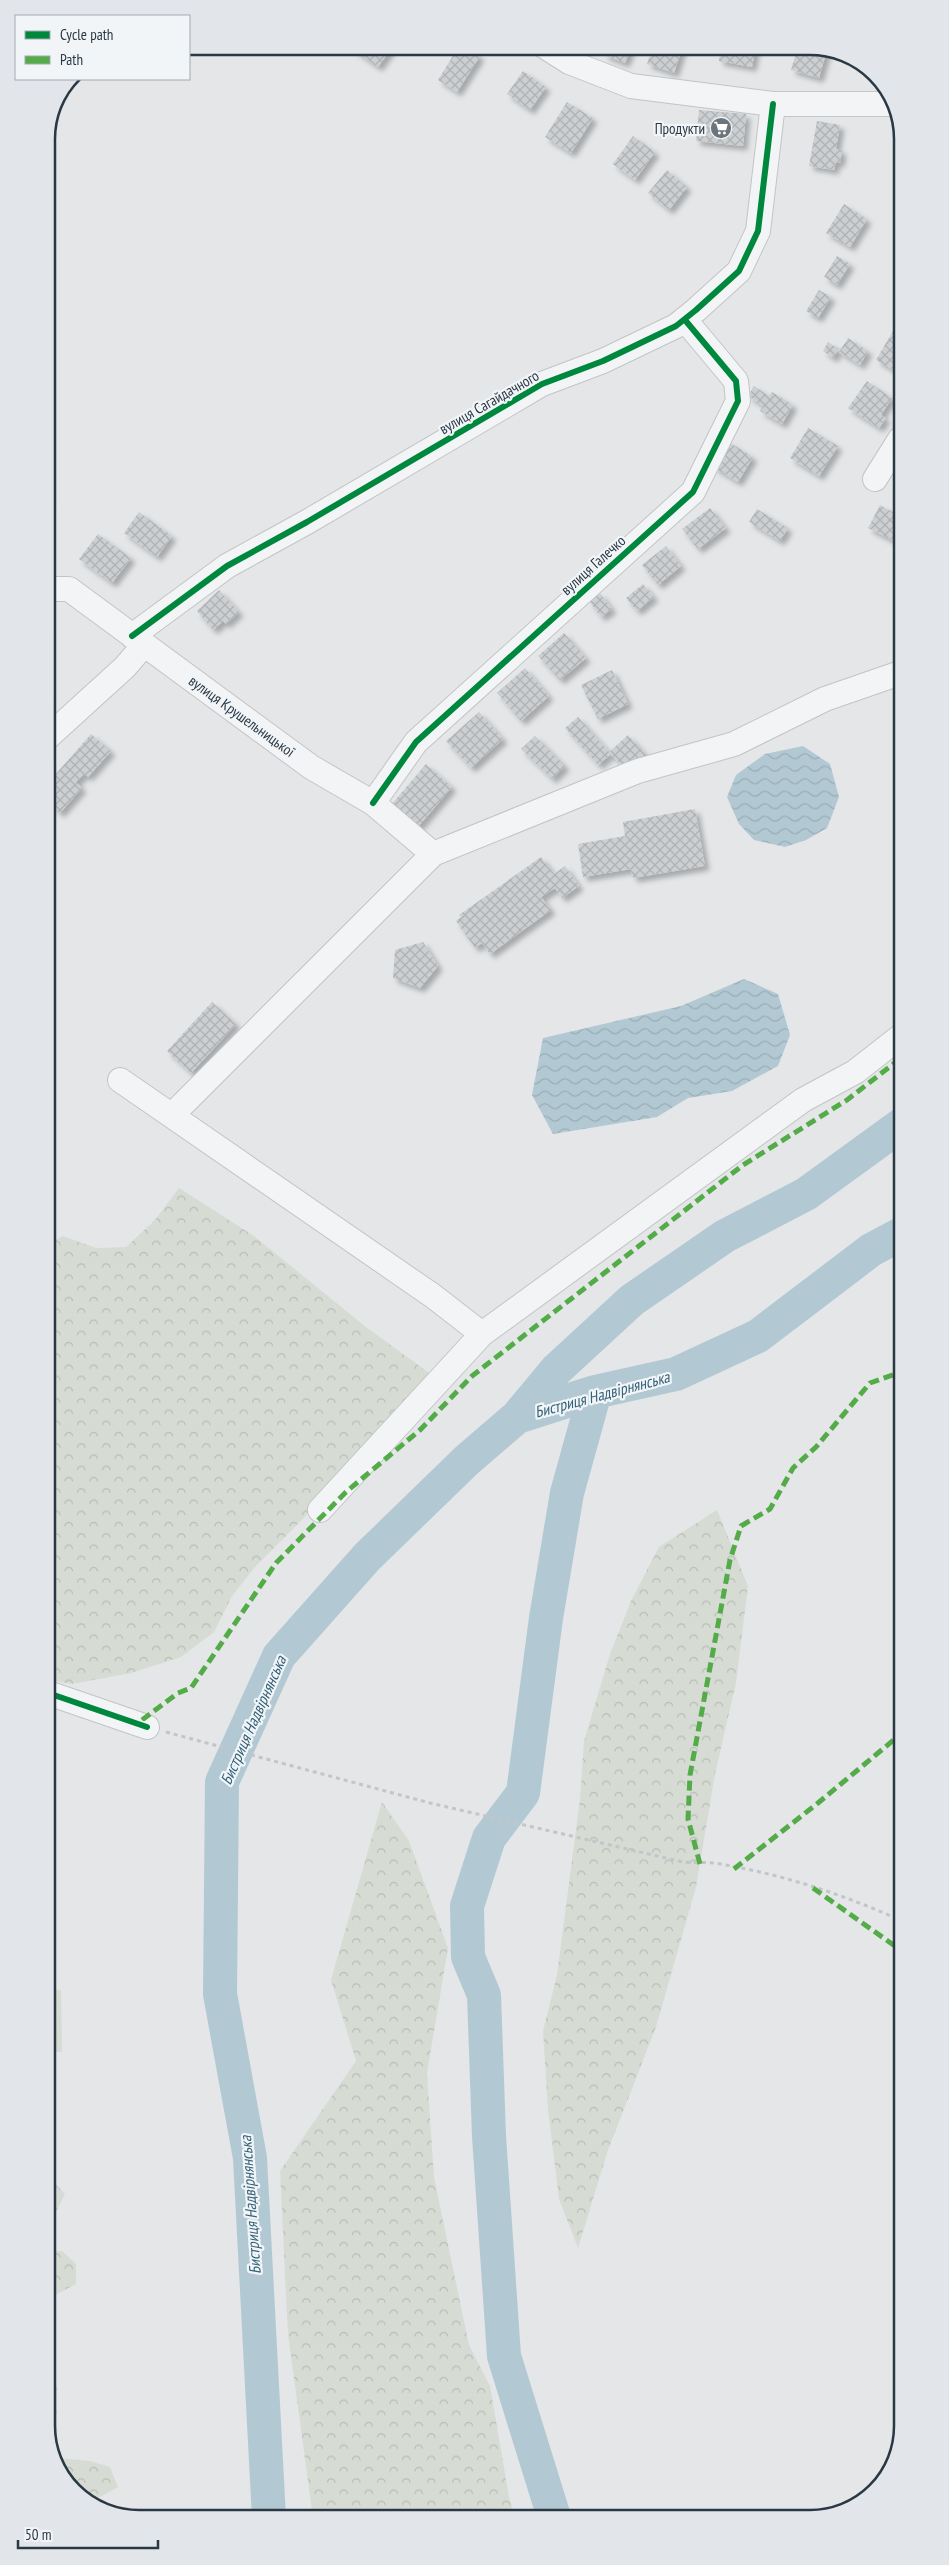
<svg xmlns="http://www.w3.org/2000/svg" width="949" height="2565" font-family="'PT Sans Narrow',sans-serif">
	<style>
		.forest { fill: url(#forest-crowns) }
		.pitch { fill: #d6dcd4 }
		.water { fill: url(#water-waves) }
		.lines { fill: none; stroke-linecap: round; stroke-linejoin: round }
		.river { stroke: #b2c9d3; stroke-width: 34 }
		.building { fill: url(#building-cross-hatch); filter: url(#shadow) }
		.minor-casing { stroke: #c2c4c6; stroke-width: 26 }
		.path { stroke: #c3c6c9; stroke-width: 3; stroke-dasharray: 4 4; stroke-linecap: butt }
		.minor { stroke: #f3f4f6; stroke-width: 24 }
		.quiet { stroke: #53ac47; stroke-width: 5; stroke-dasharray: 10 5; stroke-linecap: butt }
		.cycleway-casing { stroke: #f2f5f8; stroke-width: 9 }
		.cycleway { stroke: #00873e; stroke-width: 6 }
		.labels { text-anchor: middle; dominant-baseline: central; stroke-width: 4.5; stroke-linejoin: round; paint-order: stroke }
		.poi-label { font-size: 15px; fill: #2a3843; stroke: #f2f5f8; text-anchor: end }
		.street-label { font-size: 15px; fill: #2a3843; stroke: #f2f5f8 }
		.water-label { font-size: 16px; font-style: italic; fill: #336177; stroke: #f2f5f8 }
		.rim { fill: none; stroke: #2a3843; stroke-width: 2.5 }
	</style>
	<defs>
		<pattern id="forest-crowns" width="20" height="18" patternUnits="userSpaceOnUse" patternTransform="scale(1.25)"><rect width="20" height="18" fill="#d6dcd4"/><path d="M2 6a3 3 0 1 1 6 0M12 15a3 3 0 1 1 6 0" fill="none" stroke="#b8beb7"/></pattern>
		<pattern id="water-waves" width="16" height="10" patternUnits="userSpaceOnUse" patternTransform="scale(1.25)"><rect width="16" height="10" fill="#b2c9d3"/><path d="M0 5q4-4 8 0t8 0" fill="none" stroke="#99adb6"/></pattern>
		<pattern id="building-cross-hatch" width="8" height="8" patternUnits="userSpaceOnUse" patternTransform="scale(1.25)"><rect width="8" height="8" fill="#cccfd1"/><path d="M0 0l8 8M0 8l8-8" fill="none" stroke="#afb2b5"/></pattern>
		<filter id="shadow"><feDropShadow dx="4.5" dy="4.5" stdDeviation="2.5" flood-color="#0004"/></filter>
	</defs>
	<rect width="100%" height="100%" fill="#e4e6e8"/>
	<!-- forest -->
	<path class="forest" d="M179 1188 254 1236 366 1327 440 1381 255 1567 232 1596 214 1632 181 1657 131 1673 72 1684 48 1680V1244L63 1236 96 1248 126 1247 155 1220Z
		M717 1510 748 1586 736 1683 715 1774 696 1887 656 2027 608 2150 578 2248 559 2199 548 2109 543 2031 557 1975 580 1799 584 1741 610 1654 631 1601 659 1547Z
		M382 1802 409 1841 448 1948 427 2073 434 2177 469 2345 490 2386 509 2497 515 2517 313 2518 288 2334 280 2171 356 2061 331 1980Z
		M49 2177 65 2194 55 2214 50 2251H62L76 2264V2284L57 2294 49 2307Z
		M49 2352 57 2389V2458L90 2461 110 2467 118 2487 98 2498 82 2499 49 2450Z"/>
	<!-- pitch -->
	<path class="pitch" d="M49 1989 61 1990 62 2052H49Z"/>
	<!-- water -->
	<path class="water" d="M803 746 830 764 839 797 827 828 806 840 785 847 754 840 739 824 727 797 736 775 765 754Z
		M744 979 778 994 790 1035 778 1066 732 1091 688 1098 657 1117 553 1134 532 1095 543 1038 681 1006Z"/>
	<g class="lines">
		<!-- river -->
		<path class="river" d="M517 1417 556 1370 632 1300 725 1236 806 1194 901 1125
			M554 2517 504 2356 489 2136 484 1995 468 1957 467 1906 489 1838 523 1793 546 1618 567 1493 595 1392
			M269 2518 250 2158 220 1994 222 1782 279 1656 367 1557 467 1460 517 1417 595 1392 676 1374 758 1336 871 1250 901 1234"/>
	</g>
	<!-- building -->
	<path class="building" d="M357 46H393L378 67 354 50Z
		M459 46H465L480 56 457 92 438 80Z
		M608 46H632L625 63 604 55Z
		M653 46H683L674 73 647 64Z
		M721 46H756L752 67 719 61Z
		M798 46H814L827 50 819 78 791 70Z
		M523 71 546 87 530 110 507 94Z
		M567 102 593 118 571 153 545 137Z
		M699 110 746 114 743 146 696 141Z
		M817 121 840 125 836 149 842 150 840 163 836 162 834 170 809 166Z
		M633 136 655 152 635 180 613 164Z
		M667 170 687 187 669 210 648 193Z
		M844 204 867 219 850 247 826 233Z
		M837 256 850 264 837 285 824 277Z
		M819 290 831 297 818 318 806 311Z
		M893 331 900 335V374L876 360Z
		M848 338 868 351 860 365 839 352Z
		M828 342 839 349 833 358 823 351Z
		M867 381 892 398 881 415 886 418 879 428 848 408Z
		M754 386 769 396 772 392 793 405 782 424 760 411 763 406 748 396Z
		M808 428 838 446 819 476 790 458Z
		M729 442 753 457 738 482 713 467Z
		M880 505 900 516V529L894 541 868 528Z
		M710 508 726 528 698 549 682 529Z
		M757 509 788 528 780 541 749 522Z
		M139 512 172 536 157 557 124 533Z
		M98 534 131 558 112 583 79 559Z
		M666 546 681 566 658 585 642 565Z
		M643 584 654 597 637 611 626 598Z
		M219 590 239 612 226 624 223 621 213 630 197 611Z
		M600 593 612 609 601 617 589 601Z
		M564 633 586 658 560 680 538 656Z
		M525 668 549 696 521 721 497 693Z
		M612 670 628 704 598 719 581 685Z
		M479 712 503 739 471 768 446 741Z
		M578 717 609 752 628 735 649 758 630 775 611 754 598 765 565 728Z
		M91 734 111 751 88 777 84 774 76 782 82 788 60 813 47 802V784Z
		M535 736 565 766 552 779 521 749Z
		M426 764 452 787 417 828 391 805Z
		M695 809 705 866 633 878 631 869 583 877 578 844 625 836 623 822Z
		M541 857 554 874 565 866 579 886 562 898 555 888 541 897 551 910 490 954 482 943 475 948 456 921 461 917 459 915Z
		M423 942 438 966 420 988 393 978 395 950Z
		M212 1002 236 1024 191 1073 167 1051Z"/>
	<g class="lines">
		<!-- minor casing -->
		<g class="minor-casing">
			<path id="minor" d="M544 46 569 62 631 86 773 104H892
				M875 479 900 439
				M47 589H69L311 767 373 803 433 854
				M132 636 227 566 307 522 542 384 603 361 676 326 696 310 739 271 758 231 773 104
				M47 738 125 667 144 645
				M373 803 416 742 693 492 738 401 736 381 685 320
				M120 1080 433 1296 482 1334
				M173 1114 433 854 638 771 734 744 825 699 900 673
				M320 1510 482 1334 803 1100 855 1072 901 1036
				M48 1693 147 1727"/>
		</g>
		<!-- path -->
		<path class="path" d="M166 1732 430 1803 683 1862C693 1863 704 1862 714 1863 778 1873 843 1894 902 1921"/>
		<!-- minor -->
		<use href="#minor" class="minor"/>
		<!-- quiet -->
		<path class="quiet" d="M142 1720 178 1693 191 1688 276 1563 346 1492 420 1430 472 1376 743 1165 847 1100 901 1058
			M700 1864 688 1819 690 1775 730 1560 741 1526 770 1509 793 1468 816 1447 870 1383 901 1372
			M734 1869 818 1803 902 1733
			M813 1888 902 1951
			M902 2211 899 2238 903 2252"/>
		<!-- cycleway casing -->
		<g class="cycleway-casing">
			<path id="cycleway" d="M132 636 227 566 307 522 542 384 603 361 676 326 696 310 739 271 758 231 773 104
				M373 803 416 742 693 492 738 401 736 381 685 320
				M48 1693 147 1727"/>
		</g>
		<!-- cycleway -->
		<use href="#cycleway" class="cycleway"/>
	</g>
	<!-- icons -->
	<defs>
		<g id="supermarket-disc" transform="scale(1.125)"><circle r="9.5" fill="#6b757d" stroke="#f2f5f8"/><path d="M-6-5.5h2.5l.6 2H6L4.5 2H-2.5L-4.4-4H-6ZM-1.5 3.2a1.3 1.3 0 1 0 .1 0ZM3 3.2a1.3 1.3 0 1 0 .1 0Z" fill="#fff"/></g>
	</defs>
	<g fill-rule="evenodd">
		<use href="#supermarket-disc" x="721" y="128"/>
	</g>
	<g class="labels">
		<!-- poi labels -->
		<g class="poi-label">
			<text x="705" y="128">Продукти</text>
		</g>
		<!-- street labels -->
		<g class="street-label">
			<text transform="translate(489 402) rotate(-30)">вулиця Сагайдачного</text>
			<text transform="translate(593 565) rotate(-42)">вулиця Галечко</text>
			<text transform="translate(242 716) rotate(36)">вулиця Крушельницької</text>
		</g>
		<!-- water labels -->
		<g class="water-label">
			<text transform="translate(602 1394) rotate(-15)">Бистриця Надвірнянська</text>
			<text transform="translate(253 1720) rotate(-66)">Бистриця Надвірнянська</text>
			<text transform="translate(250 2205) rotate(-94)">Бистриця Надвірнянська</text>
		</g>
	</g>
	<!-- crop -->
	<path d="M0 0H949V2565H0ZM139 55H810A84 84 0 0 1 894 139V2426A84 84 0 0 1 810 2510H139A84 84 0 0 1 55 2426V139A84 84 0 0 1 139 55Z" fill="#e2e6ea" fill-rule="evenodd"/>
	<path class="rim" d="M139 55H810A84 84 0 0 1 894 139V2426A84 84 0 0 1 810 2510H139A84 84 0 0 1 55 2426V139A84 84 0 0 1 139 55Z"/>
	<!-- legend -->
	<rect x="15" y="15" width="175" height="65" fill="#f2f5f8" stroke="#a2a9b0"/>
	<rect x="25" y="31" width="25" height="8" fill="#00873e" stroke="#a2a9b0"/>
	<text x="60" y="40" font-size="15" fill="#2a3843">Cycle path</text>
	<rect x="25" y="56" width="25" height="8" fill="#53ac47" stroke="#a2a9b0"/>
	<text x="60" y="65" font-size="15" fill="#2a3843">Path</text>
	<!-- scale -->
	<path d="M18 2540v8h140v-8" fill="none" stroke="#2a3843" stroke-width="2.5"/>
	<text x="25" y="2540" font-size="15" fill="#2a3843" stroke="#f2f5f8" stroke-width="4" paint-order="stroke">50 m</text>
</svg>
